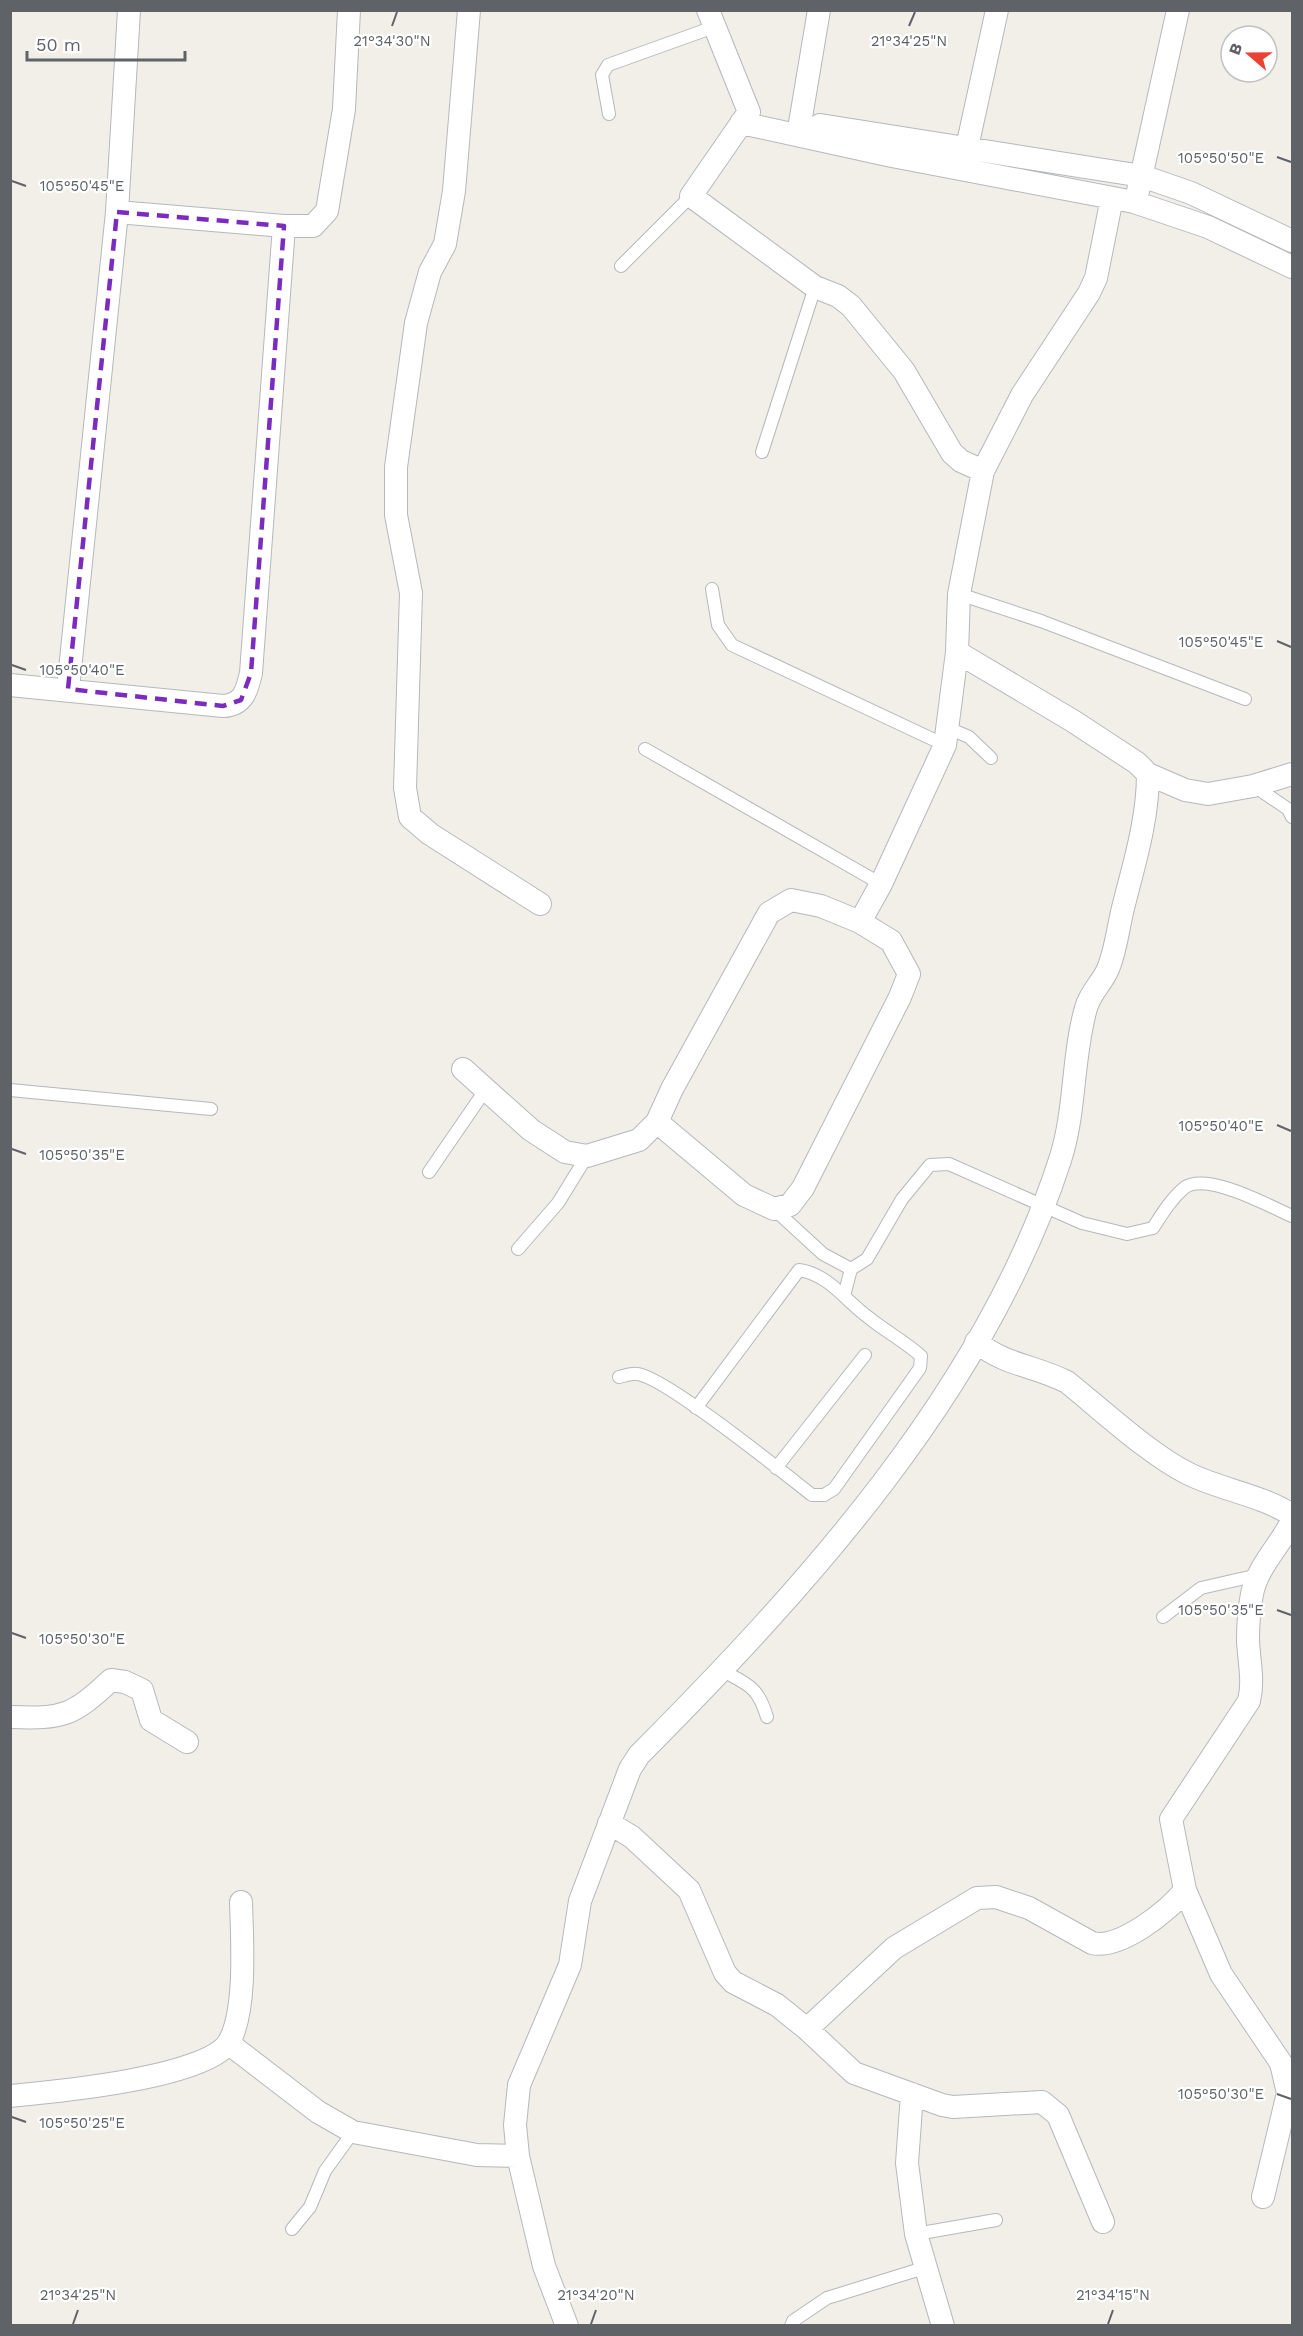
<svg xmlns="http://www.w3.org/2000/svg" width="1303" height="2336" font-family="'Work Sans',sans-serif">
	<style>
		.lines { fill: none; stroke-linecap: round; stroke-linejoin: round }
		.service-casing { stroke: #b5b8bc; stroke-width: 14 }
		.minor-casing { stroke: #b5b8bc; stroke-width: 24 }
		.service { stroke: #fff; stroke-width: 12 }
		.minor { stroke: #fff; stroke-width: 22 }
		.marked { fill: none; stroke: #7b2cbf; stroke-width: 4.5; stroke-dasharray: 12 8; stroke-linejoin: round }
		.ticks { fill: none; stroke: #5f6368; stroke-width: 2 }
		.ticks-label { font-size: 15px; text-anchor: middle; fill: #5f6368; stroke: #fff; stroke-width: 4.5; stroke-linejoin: round; paint-order: stroke }
	</style>
	<rect width="100%" height="100%" fill="#f1efe8"/>
	<g class="lines">
		<!-- service casing -->
		<g class="service-casing">
			<path id="service" d="M609 114 602 75 608 65 714 27
				M621 266 691 196
				M762 452 815 287
				M712 589 718 625 732 645 945 745
				M959 594 1041 621 1245 699
				M948 728 969 737 991 758
				M645 749 881 884
				M1254 786 1288 809 1292 817
				M10 1090 211 1109
				M429 1172 486 1089
				M774 1209 823 1254 851 1269 867 1259 902 1199 930 1165 949 1164 1082 1223 1127 1234 1153 1228C1162 1214 1171 1199 1184 1188 1206 1171 1269 1206 1292 1216
				M518 1249 558 1203 587 1156
				M844 1296 851 1269
				M619 1377C624 1376 632 1373 637 1374 664 1376 785 1474 812 1495H824L834 1489 920 1368 921 1356C904 1341 885 1331 868 1317 845 1300 828 1274 799 1270L696 1408
				M776 1468 865 1355
				M1163 1617 1201 1588 1258 1575
				M723 1671C749 1685 758 1687 767 1717
				M292 2229 310 2207 325 2171 353 2132
				M916 2234 996 2220
				M791 2326 793 2321 827 2298 924 2268"/>
		</g>
		<!-- minor casing -->
		<g class="minor-casing">
			<path id="minor" d="M469 10 454 191 445 244 430 272 416 323 396 467V515L411 593 405 788 410 817 430 834 540 904
				M708 10 749 112 691 196 815 287 838 296 851 306 904 371 952 453 961 461 983 471
				M741 123 892 156 1134 202 1208 227 1292 267
				M820 125 1142 176 1191 193 1292 241
				M798 135 819 10
				M964 161 997 10
				M1138 191 1178 10
				M117 212 284 226H313L327 211 344 109 349 10
				M957 652 1073 721 1137 763 1148 774 1185 790 1208 794 1253 786 1292 774
				M10 685 223 706C243 705 247 691 251 673L284 226
				M68 689 117 212 129 10
				M463 1069 531 1130 565 1152 587 1156 639 1140 657 1122 672 1089 769 913 791 900 821 906 860 922 881 884 945 745 957 652 959 594 983 471 1022 395 1089 293 1096 278 1112 198
				M657 1122 744 1195 774 1209 790 1205 803 1188 900 997 909 974 891 941 860 922
				M976 1342C1007 1366 1033 1365 1067 1382 1102 1410 1150 1455 1189 1474 1222 1490 1261 1495 1292 1515
				M10 1717C64 1719 72 1716 111 1680L125 1682 142 1690 151 1720 187 1742
				M609 1823 632 1837 689 1890 725 1973 733 1982 777 2005 807 2029 854 2073 942 2105 953 2107 1042 2102 1058 2115 1103 2222
				M807 2029 894 1948 977 1898 996 1897 1029 1908 1092 1943C1119 1950 1169 1911 1185 1890
				M228 2043 318 2112 353 2132 477 2155 518 2156
				M912 2094 907 2163 916 2234 943 2326
				M10 2096C53 2092 207 2078 229 2042 247 2010 242 1939 241 1902
				M1263 2197 1288 2093 1281 2063 1221 1974 1185 1890 1171 1819 1249 1701C1254 1681 1249 1661 1248 1641 1248 1626 1249 1609 1252 1594 1257 1567 1280 1546 1292 1521
				M567 2326 544 2266 518 2156 515 2125 519 2085 570 1965 580 1901 630 1769 639 1755C807 1586 985 1391 1060 1160 1076 1111 1072 1057 1086 1008 1090 993 1102 983 1108 969 1116 950 1118 928 1123 908 1134 864 1148 820 1148 774"/>
		</g>
		<!-- service -->
		<use href="#service" class="service"/>
		<!-- minor -->
		<use href="#minor" class="minor"/>
	</g>
	<!-- marked area -->
	<path class="marked" d="M117 212 284 226 251 673 241 700 223 706 68 689Z"/>
	<!-- ticks -->
	<path class="ticks" d="M392 26 397 12M909 26 915 12M1277 157 1291 162M12 181 26 186M1277 641 1291 647M12 665 26 670M1277 1125 1291 1131M12 1149 26 1154M1277 1610 1291 1615M12 1633 26 1638M1277 2094 1291 2099M12 2117 26 2122M73 2324 78 2310M591 2324 596 2310M1108 2324 1113 2310"/>
	<g class="ticks-label">
		<text x="392" y="46">21°34'30"N</text>
		<text x="909" y="46">21°34'25"N</text>
		<text x="1221" y="163">105°50'50"E</text>
		<text x="82" y="191">105°50'45"E</text>
		<text x="1221" y="647">105°50'45"E</text>
		<text x="82" y="675">105°50'40"E</text>
		<text x="1221" y="1131">105°50'40"E</text>
		<text x="82" y="1160">105°50'35"E</text>
		<text x="1221" y="1615">105°50'35"E</text>
		<text x="82" y="1644">105°50'30"E</text>
		<text x="1221" y="2099">105°50'30"E</text>
		<text x="82" y="2128">105°50'25"E</text>
		<text x="78" y="2300">21°34'25"N</text>
		<text x="596" y="2300">21°34'20"N</text>
		<text x="1113" y="2300">21°34'15"N</text>
	</g>
	<!-- border -->
	<rect width="1303" height="2336" fill="none" stroke="#5f6368" stroke-width="24"/>
	<!-- north arrow -->
	<g transform="translate(1249 54) rotate(290)"><circle r="28" fill="#ffffff" stroke="#bfc1c3" stroke-width="1.5"/>
	<path d="M0-4.5L10 22L0 15L-10 22Z" fill="#ea4335"/>
	<text y="-9" font-size="16" font-weight="bold" text-anchor="middle" fill="#5f6368">B</text>
	</g>
	<!-- scale -->
	<path d="M27 51v9h158v-9" fill="none" stroke="#5f6368" stroke-width="3"/>
	<text x="36" y="51" font-size="18" fill="#5f6368" stroke="#ffffff" stroke-width="4.5" paint-order="stroke">50 m</text>
</svg>
